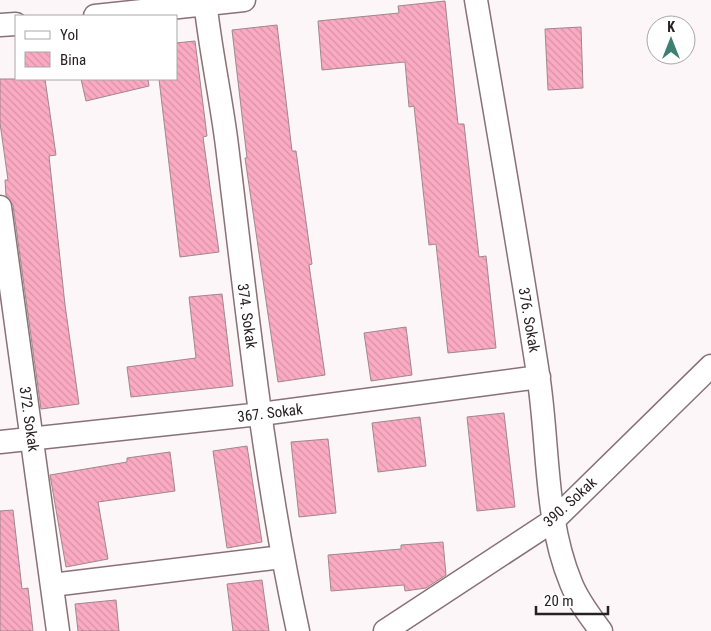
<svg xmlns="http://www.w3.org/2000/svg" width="711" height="631" font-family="'Roboto Condensed',sans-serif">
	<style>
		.building { fill: url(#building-back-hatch); stroke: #a0878e }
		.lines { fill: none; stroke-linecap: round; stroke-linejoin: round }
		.street-casing { stroke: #887177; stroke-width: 25 }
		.street { stroke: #fff; stroke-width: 22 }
		.labels { text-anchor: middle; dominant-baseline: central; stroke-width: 4; stroke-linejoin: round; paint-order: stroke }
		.street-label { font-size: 15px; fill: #292023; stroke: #fff }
	</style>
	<defs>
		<pattern id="building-back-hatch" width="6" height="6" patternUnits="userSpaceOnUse" patternTransform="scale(1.25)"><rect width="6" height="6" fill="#fbaac3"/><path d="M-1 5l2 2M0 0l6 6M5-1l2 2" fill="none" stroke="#d792a7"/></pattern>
	</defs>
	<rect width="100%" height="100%" fill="#fcf6f8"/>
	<!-- building -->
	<path class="building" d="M445 1 458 124H464L479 257 486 256 496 348 448 353 436 244 429 245 414 106 409 107 405 62 322 70 318 21 399 13 398 6Z
		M277 25 292 151H296L312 264 309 265 325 375 278 382 245 158H247L232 30Z
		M581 27 583 88 548 90 545 29Z
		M195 41 207 136 203 137 219 252 180 257 159 79H176V43Z
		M0 79H45L56 155 49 156 65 305 79 404 41 409 13 205 6 196 5 180H8L0 123Z
		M81 79H148L149 86 86 101Z
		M222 294 233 386 131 397 127 367 196 358 189 297Z
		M406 327 412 375 371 381 364 333Z
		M504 413 515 507 477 511 467 417Z
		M420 417 426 466 378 472 372 423Z
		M328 439 336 513 299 517 291 442Z
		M247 446 262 542 227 548 213 451Z
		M170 452 175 491 98 502 108 559 66 567 50 475 127 462V458Z
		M13 510 22 589 28 588 33 631H0V511Z
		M443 542 446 575 426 588 405 591 404 585 331 591 328 555 401 549V545Z
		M262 580 269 631H233L227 584Z
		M116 600 119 631H78L75 604Z"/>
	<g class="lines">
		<!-- street casing -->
		<g class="street-casing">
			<path id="street" d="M205 0C210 49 221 97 227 146 247 308 263 471 298 631
				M476 0C497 125 519 249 538 374 549 443 544 518 571 583 578 601 590 616 601 631
				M95 16 244 0
				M0 25 16 24
				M0 207 58 631
				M0 442 261 414 539 377
				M52 585 282 557
				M385 631 554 520 711 366"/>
		</g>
		<!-- street -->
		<use href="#street" class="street"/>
	</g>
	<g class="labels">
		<!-- street labels -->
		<g class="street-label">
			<text transform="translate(247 316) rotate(82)">374. Sokak</text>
			<text transform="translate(529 320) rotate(80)">376. Sokak</text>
			<text transform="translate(270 413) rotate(-7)">367. Sokak</text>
			<text transform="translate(29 419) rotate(82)">372. Sokak</text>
			<text transform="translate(570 502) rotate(-42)">390. Sokak</text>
		</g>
	</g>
	<!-- legend -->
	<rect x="15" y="15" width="162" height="65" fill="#ffffff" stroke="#a9a6a7"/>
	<rect x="25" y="31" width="25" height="8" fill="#ffffff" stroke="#a9a6a7"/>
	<text x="60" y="40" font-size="15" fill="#292023">Yol</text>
	<rect x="25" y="52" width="25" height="15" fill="url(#building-back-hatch)" stroke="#a9a6a7"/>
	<text x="60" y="65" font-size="15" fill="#292023">Bina</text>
	<!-- north arrow -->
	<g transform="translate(671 40)"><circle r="24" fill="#ffffff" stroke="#a9a6a7"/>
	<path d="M0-4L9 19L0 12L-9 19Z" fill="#3c7f73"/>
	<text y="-8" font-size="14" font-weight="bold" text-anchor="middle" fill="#292023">K</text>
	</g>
	<!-- scale -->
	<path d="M536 606v8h72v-8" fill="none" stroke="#292023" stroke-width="2.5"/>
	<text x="544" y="606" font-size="15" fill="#292023" stroke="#ffffff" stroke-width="4" paint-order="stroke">20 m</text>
</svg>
